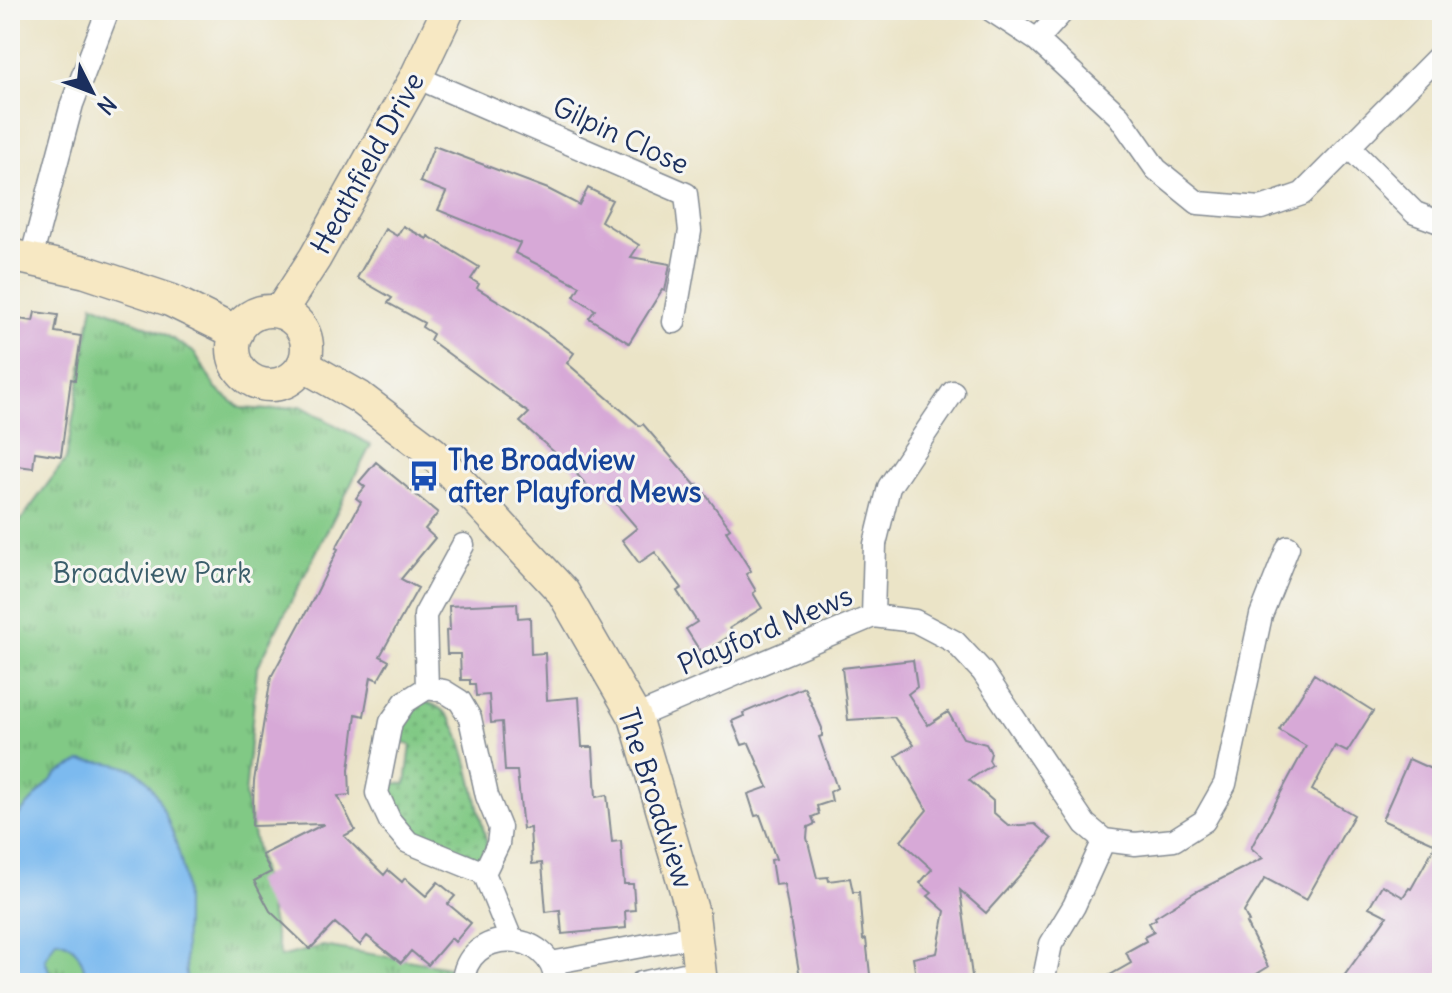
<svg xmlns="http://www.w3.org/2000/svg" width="1452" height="993" font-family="Delius,sans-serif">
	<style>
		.grass { fill: url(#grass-tufts); stroke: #4e7c72; stroke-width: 2 }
		.garden { fill: url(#garden-dots); stroke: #4e7c72; stroke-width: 2 }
		.water { fill: #7bbaef; stroke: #4b74a6; stroke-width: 2 }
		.building { fill: #d7a9d7 }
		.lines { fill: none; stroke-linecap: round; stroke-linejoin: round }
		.street-casing { stroke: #838a92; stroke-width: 25 }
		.secondary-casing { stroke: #838a92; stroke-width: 35 }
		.street { stroke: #fff; stroke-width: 22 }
		.secondary { stroke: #f7e8c3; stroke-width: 32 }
		.labels { text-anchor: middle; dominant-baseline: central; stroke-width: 6; stroke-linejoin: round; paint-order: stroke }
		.street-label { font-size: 28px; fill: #1b2f5e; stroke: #f6f6f2 }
		.transit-label { font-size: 28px; font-weight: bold; fill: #164399; stroke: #f6f6f2; text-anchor: start }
		.park-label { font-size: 28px; fill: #3a5d6a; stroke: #f6f6f2 }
	</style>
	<defs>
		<pattern id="grass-tufts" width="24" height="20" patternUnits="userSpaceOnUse" patternTransform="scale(2)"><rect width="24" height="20" fill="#81c985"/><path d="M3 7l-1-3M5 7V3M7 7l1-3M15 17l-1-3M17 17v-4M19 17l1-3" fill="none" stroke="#69a470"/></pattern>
		<pattern id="garden-dots" width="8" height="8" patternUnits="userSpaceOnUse" patternTransform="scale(2)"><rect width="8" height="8" fill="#81c985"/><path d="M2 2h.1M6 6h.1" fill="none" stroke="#69a470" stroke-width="1.8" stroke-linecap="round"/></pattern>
	</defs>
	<rect width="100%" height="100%" fill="#f6f6f2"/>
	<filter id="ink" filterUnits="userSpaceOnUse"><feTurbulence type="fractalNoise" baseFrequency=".0125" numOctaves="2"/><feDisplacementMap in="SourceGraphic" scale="16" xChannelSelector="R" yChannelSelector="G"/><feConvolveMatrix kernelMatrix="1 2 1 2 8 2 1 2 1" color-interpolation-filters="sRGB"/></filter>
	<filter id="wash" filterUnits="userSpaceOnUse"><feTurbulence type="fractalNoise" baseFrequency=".006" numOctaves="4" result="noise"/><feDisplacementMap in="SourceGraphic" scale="32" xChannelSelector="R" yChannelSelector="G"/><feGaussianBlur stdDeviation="1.8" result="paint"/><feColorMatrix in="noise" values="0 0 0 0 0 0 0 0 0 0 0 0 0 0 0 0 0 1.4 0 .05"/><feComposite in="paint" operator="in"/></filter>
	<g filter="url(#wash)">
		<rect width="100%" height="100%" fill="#ebe4c7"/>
		<!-- grass -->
		<path class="grass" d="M93 304 163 333 195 353 216 389 241 408 268 410 301 406 371 445 257 668 245 796 280 957 323 946 449 967 450 983H10V535L66 459Z"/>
		<!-- garden -->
		<path class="garden" d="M426 702C437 705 446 712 452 721 467 745 477 808 486 839L487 848 481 861 412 839 392 818 387 783 406 784 411 745 394 741 397 729 418 704Z"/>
		<!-- water -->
		<path class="water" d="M81 761C100 762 119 762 136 771 158 782 181 852 184 877 187 912 182 948 187 983H85C86 964 77 942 56 940L45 959 53 983H10V824L58 773Z"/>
		<g id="blocks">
			<!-- building -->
			<path class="building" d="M434 146 548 189 579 205 588 188 612 200 601 221 639 245 631 257 670 264 665 291 662 290 629 343 589 318 595 310 574 296 580 286 515 253 520 243 438 210 446 192 420 182Z
				M403 226 427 239 428 236 479 267 471 279 479 284 477 288 520 314 574 353 567 363 640 426 643 424 696 486 698 484 730 528 726 531 751 571 746 574 756 591 753 593 762 608 730 628 734 633 702 654 686 629 697 622 677 591 682 588 655 552 639 563 622 540 637 528 604 490 596 497 571 467 520 422 529 413 430 340 433 334 422 327 424 323 388 303 392 298 357 278 385 229 397 236Z
				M35 312 58 315 55 332 81 336 75 380 71 379 61 456 35 452 33 468 10 465V318L33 321Z
				M376 462 438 513 425 529 435 538 401 579 418 588 380 656 389 661 378 680 371 677 364 716 356 714 349 770 350 795 338 796 355 830 344 836 384 875 388 870 402 882 405 878 426 896 438 882 455 896 448 904 471 923 455 942 451 938 428 965 411 951 401 963 367 936 360 945 335 923 310 949 270 911 254 881 271 872 262 855 324 824 252 826 254 781 271 677 316 594 338 549 336 548 361 502 356 498 365 487 359 482Z
				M517 603 518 618 530 617 531 654 545 653 547 700 579 697 582 747H593L596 797 607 795 612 842 621 841 624 884H633L635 910 625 911 626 928 562 934 560 910 546 912 542 863 532 864 530 828 523 829 517 771H505L502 722 491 723 489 695 476 696 475 684H470V680H461L460 654H447L446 631 450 630 449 606Z
				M913 660 917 687 908 694 928 725 948 712 963 738 986 744 991 753 989 760 992 765 969 780 993 801V812L1009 826 1035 824 1052 839 986 913 960 890 973 983H917L913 958 937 953 945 911 928 896 932 893 920 883 932 869 901 841 927 810 896 756 914 745 894 717 848 720 842 668Z
				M1314 674 1373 711 1347 752 1335 746 1312 790 1354 815 1306 900 1265 878 1244 912 1249 922 1246 923 1268 967 1242 983H1096L1131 963 1126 952 1146 941 1144 937 1154 932 1149 923 1156 919 1155 917 1195 892 1263 858 1251 848 1306 746 1279 730Z
				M804 687 822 728V736L819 737 837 788 830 792 832 801 817 806 819 814 812 817 815 824 808 827 807 838 817 878 828 877 829 881 850 878 853 892H859L863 940 866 939 871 983H801L784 884 775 885 771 860 776 859 760 815 755 816 748 794 768 787 749 743 742 745 732 721 744 716 743 713Z
				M1409 759 1442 774V969L1430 983H1339L1387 916 1369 907 1382 885 1403 897 1409 888 1411 889 1436 844 1382 820Z"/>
		</g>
	</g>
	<g filter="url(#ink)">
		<use href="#blocks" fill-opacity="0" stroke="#838a92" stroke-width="2"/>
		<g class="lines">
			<!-- street casing -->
			<g class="street-casing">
				<path id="street" d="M991 10 1037 40 1119 116 1156 169 1198 203 1261 208 1302 194 1442 53
					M1037 40 1064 10
					M416 77 686 194 690 231 674 322
					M1350 148 1415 213 1442 223
					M31 259 72 104 108 10
					M873 616 875 544 889 487 953 392
					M427 688 425 615 463 545
					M635 717 873 616 915 621 955 642 983 672 1085 824 1104 840 1135 844 1174 840 1204 821 1225 784 1261 615 1288 547
					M484 873 498 844 500 828 487 796 470 718 460 701 444 691 427 688 405 702 391 722 377 793 390 821 408 842 484 873 511 939
					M551 963 695 936
					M463 983C465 926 552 927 556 983
					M641 983 699 971
					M1043 983 1051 944 1074 906 1104 840"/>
			</g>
			<!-- secondary casing -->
			<g class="secondary-casing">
				<path id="secondary" d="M10 255 86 272 170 300 237 333
					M233 348a37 37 0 1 1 74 0a37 37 0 1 1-74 0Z
					M280 312 315 258 416 77 448 10
					M303 365 359 397 433 453 563 592 635 717 693 914 701 983"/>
			</g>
			<!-- street -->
			<use href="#street" class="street"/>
			<!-- secondary -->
			<use href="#secondary" class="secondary"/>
		</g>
	</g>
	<!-- icons -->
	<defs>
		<g id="bus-bare" transform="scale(2.4)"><path d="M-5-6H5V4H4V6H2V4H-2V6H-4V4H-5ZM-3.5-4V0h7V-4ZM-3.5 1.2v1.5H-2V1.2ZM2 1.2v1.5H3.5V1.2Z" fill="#1a4fb4" stroke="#f6f6f2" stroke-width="2.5" paint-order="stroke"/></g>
	</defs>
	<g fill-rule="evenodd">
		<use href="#bus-bare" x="424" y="476"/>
	</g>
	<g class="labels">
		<!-- street labels -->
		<g class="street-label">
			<text transform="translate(621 135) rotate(25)">Gilpin Close</text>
			<text transform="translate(367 163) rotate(-61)">Heathfield Drive</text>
			<text transform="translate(765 630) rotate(-23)">Playford Mews</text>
			<text transform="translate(656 798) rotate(72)">The Broadview</text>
		</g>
		<!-- transit labels -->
		<g class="transit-label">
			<text x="448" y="460">The Broadview<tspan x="448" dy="32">after Playford Mews</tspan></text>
		</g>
		<!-- park labels -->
		<g class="park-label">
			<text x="152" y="573">Broadview Park</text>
		</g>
	</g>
	<!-- margin -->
	<rect width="1452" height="993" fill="none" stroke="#f6f6f2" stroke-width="40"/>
	<!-- north arrow -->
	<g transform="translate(92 92) rotate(132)" stroke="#f6f6f2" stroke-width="6" paint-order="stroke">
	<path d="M0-6L14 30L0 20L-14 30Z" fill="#1b2f5e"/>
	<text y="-12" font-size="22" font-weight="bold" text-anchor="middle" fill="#1b2f5e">N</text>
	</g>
</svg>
